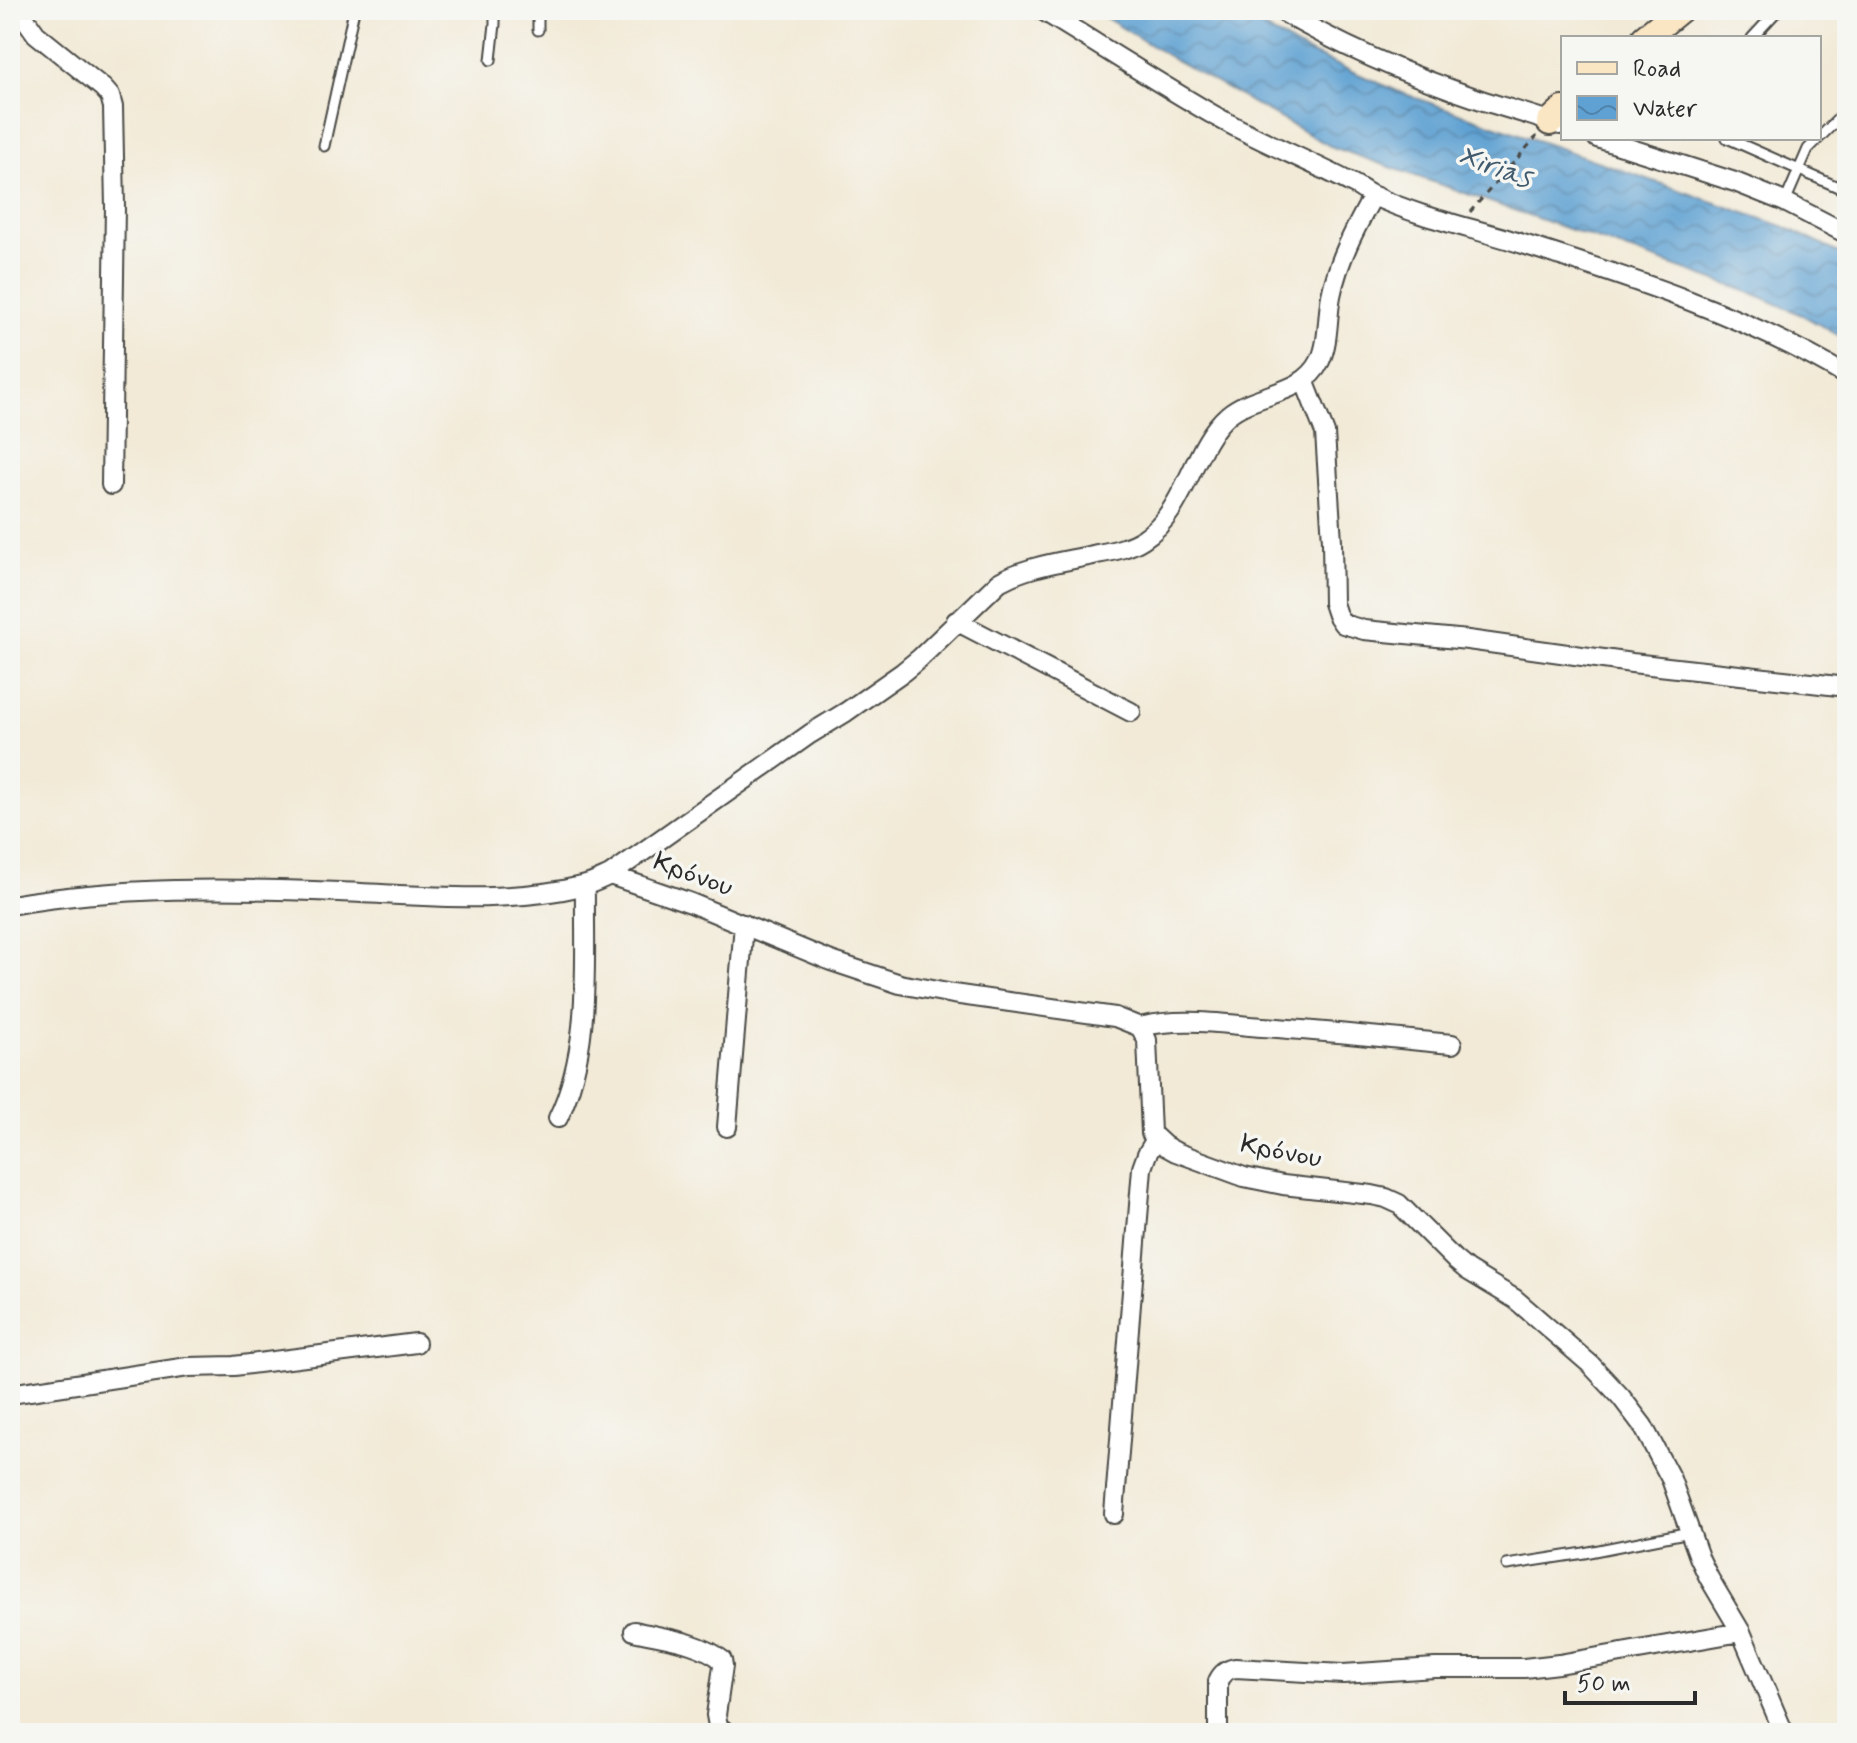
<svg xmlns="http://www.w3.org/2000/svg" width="1857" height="1743" font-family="Mynerve,sans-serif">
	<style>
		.water { fill: url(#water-waves); stroke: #45667e; stroke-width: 2 }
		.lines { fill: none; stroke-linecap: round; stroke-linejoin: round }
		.lane-casing { stroke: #494845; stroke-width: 13 }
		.street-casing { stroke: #494845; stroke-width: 22 }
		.secondary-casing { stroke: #494845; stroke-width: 30 }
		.path { stroke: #494845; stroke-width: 3; stroke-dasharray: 6 6; stroke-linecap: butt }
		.lane { stroke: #fff; stroke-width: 9 }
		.street { stroke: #fff; stroke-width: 18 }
		.secondary { stroke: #fbe6c4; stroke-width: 26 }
		.labels { text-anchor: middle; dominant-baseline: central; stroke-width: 7; stroke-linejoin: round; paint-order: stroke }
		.street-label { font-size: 28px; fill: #2b2b2b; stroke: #f6f6f2 }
		.water-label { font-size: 30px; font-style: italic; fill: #405a6e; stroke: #f6f6f2 }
	</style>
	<defs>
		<pattern id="water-waves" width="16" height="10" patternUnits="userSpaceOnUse" patternTransform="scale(2)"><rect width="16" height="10" fill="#5fa1d2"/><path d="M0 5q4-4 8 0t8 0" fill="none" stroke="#4f83ab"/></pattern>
	</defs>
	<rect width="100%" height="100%" fill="#f6f6f2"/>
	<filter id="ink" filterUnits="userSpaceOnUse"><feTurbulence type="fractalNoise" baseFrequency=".0125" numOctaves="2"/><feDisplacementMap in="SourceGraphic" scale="16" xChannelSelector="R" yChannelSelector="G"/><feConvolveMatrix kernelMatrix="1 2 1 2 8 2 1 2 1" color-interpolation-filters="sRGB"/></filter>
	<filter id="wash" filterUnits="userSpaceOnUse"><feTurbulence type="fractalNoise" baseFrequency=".006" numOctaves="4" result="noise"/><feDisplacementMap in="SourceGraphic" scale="32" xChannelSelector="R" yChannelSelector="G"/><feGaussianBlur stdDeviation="1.8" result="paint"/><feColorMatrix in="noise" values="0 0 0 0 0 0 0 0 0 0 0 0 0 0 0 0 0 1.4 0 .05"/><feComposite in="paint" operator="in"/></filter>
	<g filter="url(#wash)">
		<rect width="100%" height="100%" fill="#f2ead7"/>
		<!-- water -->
		<path class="water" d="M1093 10H1233L1305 51 1402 93 1785 227 1847 257V340L1802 315 1757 295 1330 146 1175 60Z"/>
	</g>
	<g filter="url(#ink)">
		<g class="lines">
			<!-- lane casing -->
			<g class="lane-casing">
				<path id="lane" d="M538 30V10
					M1752 38 1778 10
					M491 60 495 24V10
					M1727 138 1847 191
					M324 146 354 10
					M1785 202 1808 149 1847 110
					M1507 1565 1584 1553 1690 1532"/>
			</g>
			<!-- street casing -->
			<g class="street-casing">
				<path id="street" d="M19 10 36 34 103 88 110 96 113 107 115 207 111 485
					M1042 10C1101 46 1158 83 1217 117 1261 142 1308 160 1353 184 1360 187 1366 193 1374 196 1421 218 1474 228 1523 244 1634 279 1747 316 1847 376
					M1280 10C1343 48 1413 77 1484 101 1509 109 1535 116 1560 125
					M1597 138 1735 182 1785 202 1847 234
					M1304 380 1325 433 1332 541 1333 603 1337 615 1343 624 1364 630 1468 640 1632 663 1847 687
					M956 621 1131 712
					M610 875 691 903 831 961 900 984 953 994 1115 1017 1140 1027 1147 1040 1151 1133 1165 1146 1176 1152 1244 1177 1283 1185 1372 1195 1386 1198 1399 1204 1455 1260 1467 1270 1515 1299 1590 1364 1621 1397 1643 1426 1671 1479 1699 1557 1709 1578 1741 1632 1784 1733
					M10 905C119 886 229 888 339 892 419 895 503 905 582 886 592 884 601 879 610 875L810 734 846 712 903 672 920 658 999 582C1029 565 1064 562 1097 554 1114 551 1129 548 1143 539 1187 511 1192 446 1228 415 1255 392 1303 396 1320 361 1329 342 1327 317 1331 296 1338 260 1356 227 1373 196
					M1140 1027C1181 1017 1222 1024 1262 1027 1326 1031 1389 1038 1452 1044
					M558 1118C592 1048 584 962 585 886
					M727 1127 744 924
					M10 1394 188 1367 234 1366 416 1343
					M1114 1514 1142 1168 1147 1154 1156 1139
					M634 1631C662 1638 699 1641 722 1660L723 1666 716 1715 718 1726 727 1733
					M1218 1733V1681C1222 1673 1226 1670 1235 1668L1343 1674 1435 1668H1524L1559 1664 1741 1632"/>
			</g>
			<!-- secondary casing -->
			<g class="secondary-casing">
				<path id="secondary" d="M1645 38 1679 10
					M1550 122 1563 110"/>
			</g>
			<!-- path -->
			<path class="path" d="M1470 212 1537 136"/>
			<!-- lane -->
			<use href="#lane" class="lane"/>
			<!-- street -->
			<use href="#street" class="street"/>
			<!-- secondary -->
			<use href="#secondary" class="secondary"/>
		</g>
	</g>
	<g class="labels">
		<!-- street labels -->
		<g class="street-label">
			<text transform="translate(693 875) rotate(20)">Κρόνου</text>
			<text transform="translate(1281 1152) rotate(11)">Κρόνου</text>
		</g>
		<!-- water labels -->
		<g class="water-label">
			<text transform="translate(1495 167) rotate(20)">Xirias</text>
		</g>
	</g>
	<!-- margin -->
	<rect width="1857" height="1743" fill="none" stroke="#f6f6f2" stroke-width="40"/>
	<!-- legend -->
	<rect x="1561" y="36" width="260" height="104" fill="#f6f6f2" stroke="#a5a5a2" stroke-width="2"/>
	<rect x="1577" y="62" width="40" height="12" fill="#fbe6c4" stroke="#a5a5a2" stroke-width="2"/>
	<text x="1633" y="76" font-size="24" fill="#2b2b2b">Road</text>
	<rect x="1577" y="96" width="40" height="24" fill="url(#water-waves)" stroke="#a5a5a2" stroke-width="2"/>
	<text x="1633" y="116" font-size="24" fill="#2b2b2b">Water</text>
	<!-- scale -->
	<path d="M1565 1691v12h130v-12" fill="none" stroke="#2b2b2b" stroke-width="4"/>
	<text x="1577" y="1691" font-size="24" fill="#2b2b2b" stroke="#f6f6f2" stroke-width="6" paint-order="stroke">50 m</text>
</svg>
